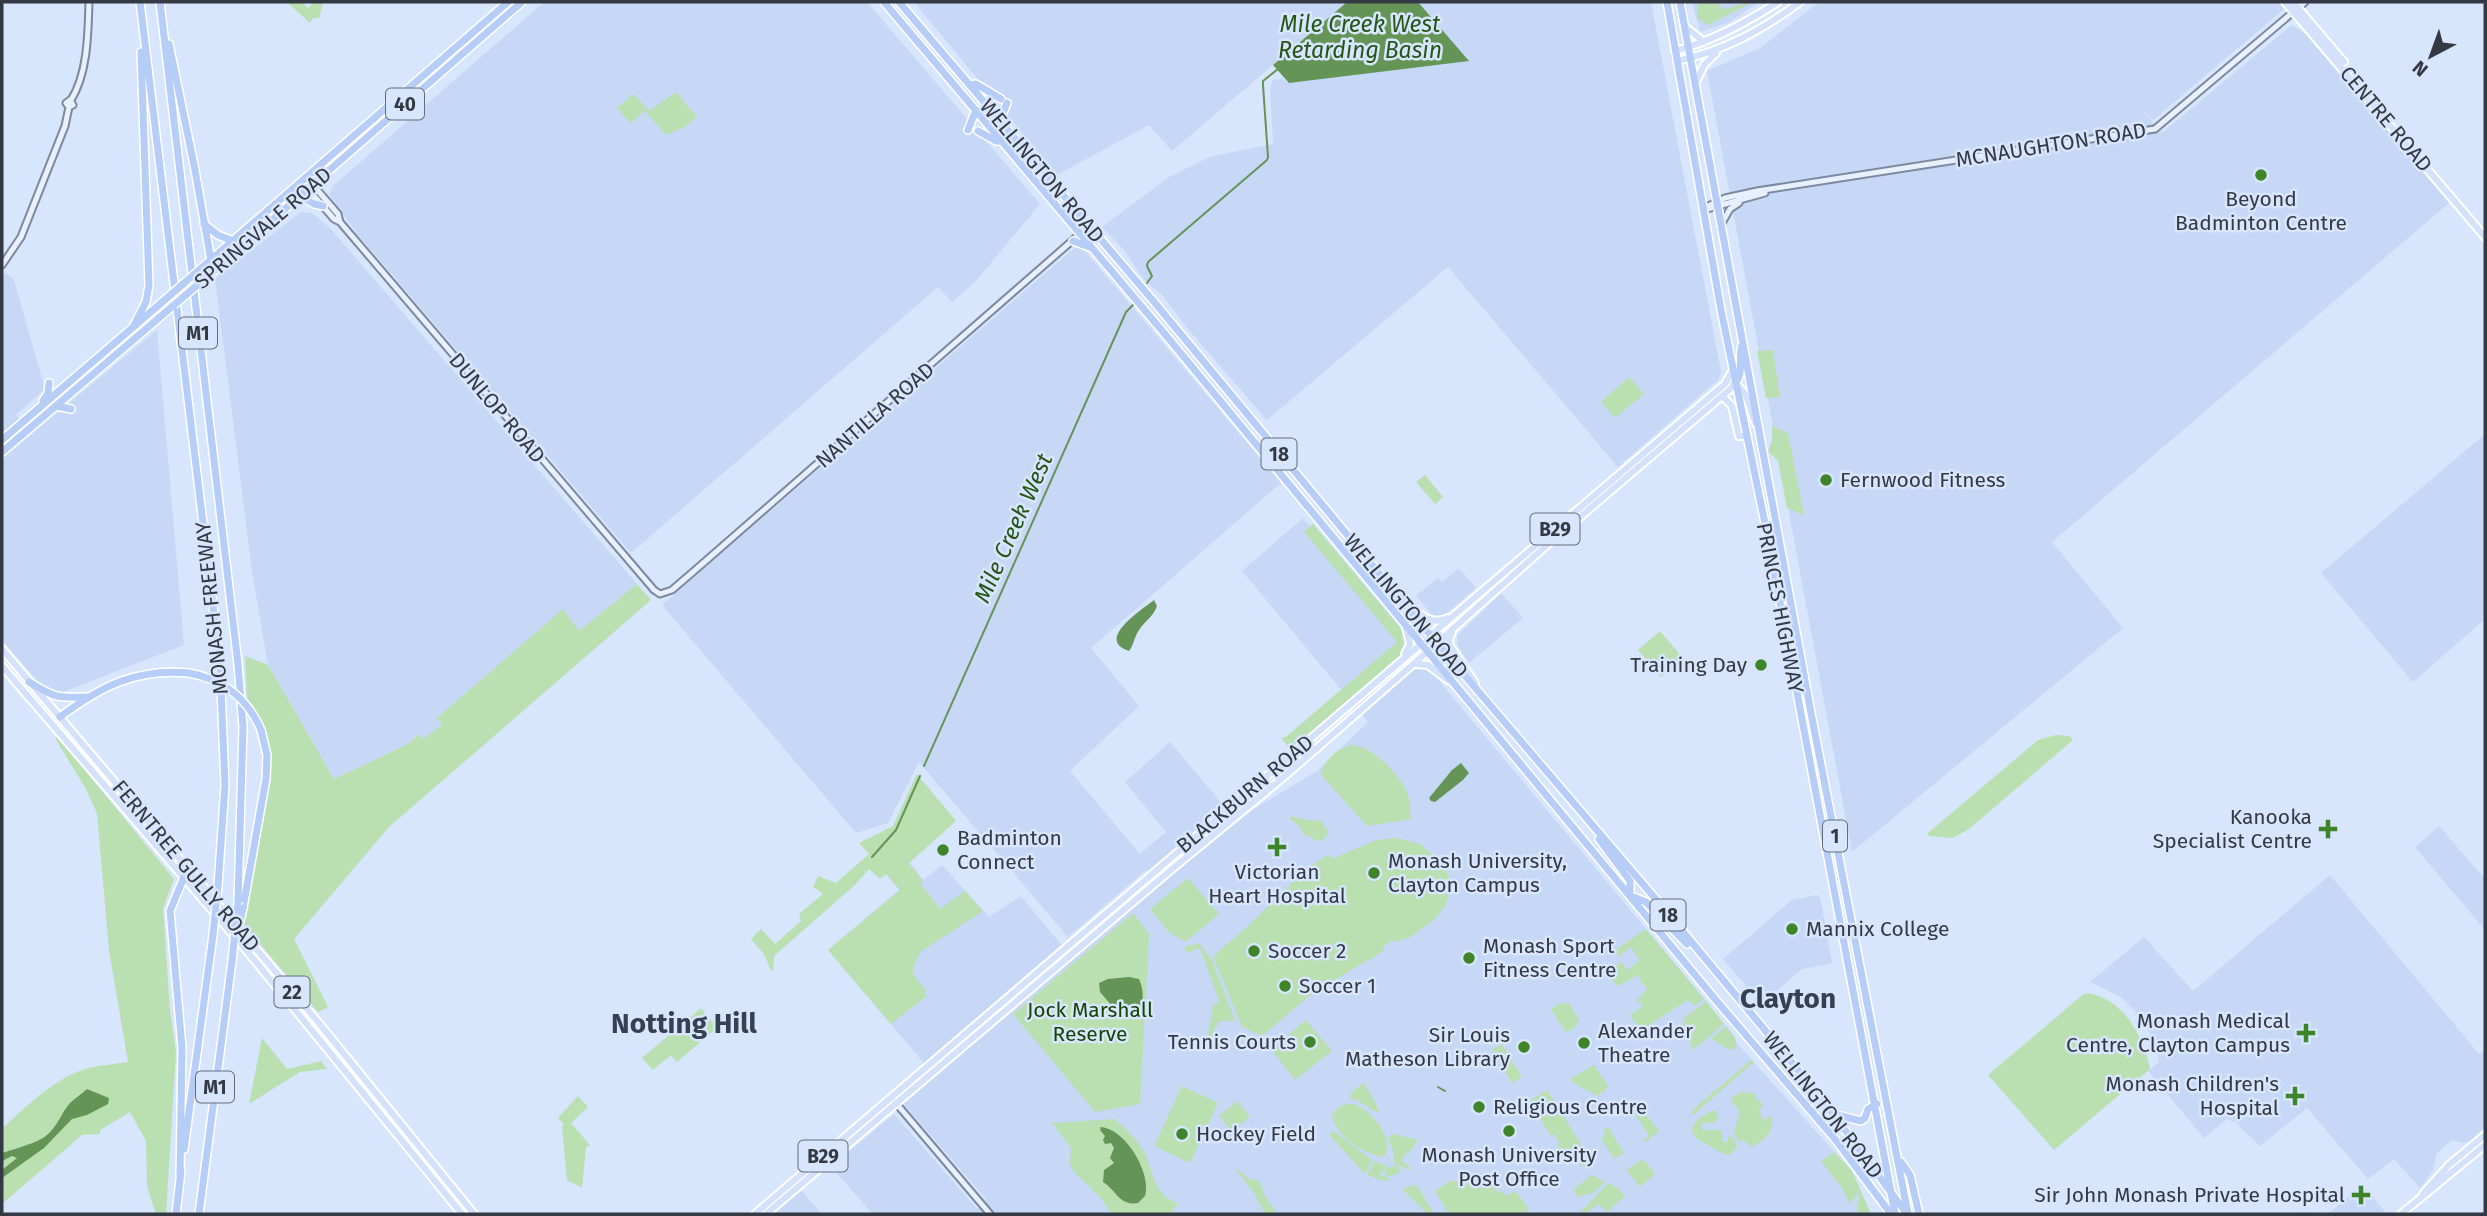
<svg xmlns="http://www.w3.org/2000/svg" width="2487" height="1216" font-family="'Fira Sans',sans-serif">
	<style>
		.built { fill: #c7d8f7 }
		.green { fill: #badfb0 }
		.water { fill: #649557 }
		.lines { fill: none; stroke-linecap: round; stroke-linejoin: round }
		.stream { stroke: #649557; stroke-width: 2 }
		.secondary-casing { stroke: #7c899f; stroke-width: 9 }
		.primary-casing { stroke: #fff; stroke-width: 10 }
		.highway-casing { stroke: #fff; stroke-width: 10 }
		.secondary { stroke: #e9f0fd; stroke-width: 5 }
		.primary { stroke: #d3e1fa; stroke-width: 6 }
		.highway { stroke: #b6cdf7; stroke-width: 7 }
		.highway-bridge-casing { stroke: #fff; stroke-width: 10; stroke-linecap: butt }
		.highway-bridge { stroke: #b6cdf7; stroke-width: 7 }
		.poi-dot { fill: #3e8428; stroke: #d7e5fd; stroke-width: 2.5 }
		.labels { text-anchor: middle; dominant-baseline: central; stroke-width: 5; stroke-linejoin: round; paint-order: stroke }
		.shield { fill: #d7e5fd; stroke: #656d7b; stroke-width: 2 }
		.shield-label { font-size: 19px; font-weight: bold; fill: #343943 }
		.street-label { font-size: 21px; fill: #343943; stroke: #d7e5fd }
		.poi-label { font-size: 21px; fill: #343943; stroke: #d7e5fd; text-anchor: start }
		.park-label { font-size: 21px; fill: #134400; stroke: #d7e5fd }
		.water-label { font-size: 23px; font-style: italic; fill: #265617; stroke: #d7e5fd }
		.district-label { font-size: 28px; font-weight: bold; fill: #354053; stroke: #d7e5fd }
	</style>
	<rect width="100%" height="100%" fill="#d7e5fd"/>
	<!-- built -->
	<path class="built" d="M544 2H867L1040 204 975 282 952 302 938 287 631 553 360 237 329 195 333 186Z
		M914 2H1347L1172 151 1149 125 1057 175Z
		M1418 2H1651L1721 372 1719 379 1618 467 1448 267 1267 420 1188 329 1162 295 1144 280 1124 250 1102 227 1169 177 1199 162 1213 156 1273 144 1270 88 1273 80 1282 78 1289 83 1468 60Z
		M1692 2H1759L1728 23 1700 32Z
		M1819 2H2279L2284 9 2153 120 2140 107 2162 133 2292 25 2309 36 2449 203 2052 542 2123 628 1852 852 1707 71 1760 48Z
		M301 212 312 213 330 228 637 584 579 631 563 610 437 718 442 724 422 740 418 734 408 744 334 779 268 665 252 571 215 279Z
		M1079 244 1281 483 1091 648 1139 706 1070 771 1140 854 1166 832 1125 782 1170 742 1236 820 1317 771 1368 722 1242 571 1303 518 1703 997 1735 1037 1736 1042 1847 1166 1859 1188 1857 1214H873L831 1167 894 1114 977 1209 987 1200 902 1102 934 1075 828 950 899 890 875 861 909 862 923 880 942 865 989 917 1021 896 1073 959 1160 885 1146 870 1068 937 919 762 888 823 856 833 662 605Z
		M6 273 14 280 45 389 16 415 19 419 2 433V277Z
		M157 330 184 645 58 694 43 687 2 640V459Z
		M2485 434V619L2413 682 2321 573Z
		M1459 568 1476 588 1440 619 1435 618 1416 596 1438 578 1442 582Z
		M1501 593 1523 618 1469 663 1457 644V636Z
		M2439 826 2485 879V930L2415 847Z
		M2330 875 2479 1054 2485 1050V1127L2470 1141 2462 1143 2452 1140 2437 1153 2433 1170 2420 1188 2394 1159 2368 1179 2307 1108 2260 1146 2236 1123 2227 1119 2204 1138 2148 1071 2159 1062 2158 1056 2152 1037 2141 1017 2121 997 2090 982 2144 937 2193 991Z
		M1816 895 1820 897 1832 961 1830 964 1802 969 1762 1004 1723 959 1792 900Z
		M2363 1185 2385 1212 2384 1214H2328Z
		M801 1190 822 1214H773Z"/>
	<!-- green -->
	<path class="green" d="M287 2H302L308 8 315 2H323L319 18H313L310 23Z
		M1698 2H1715L1723 9C1735 8 1741 2 1753 2L1708 25 1697 18Z
		M676 92 697 117 685 127 666 135 645 111 630 123 617 108 634 94 649 111Z
		M1773 350 1780 397 1766 398 1757 351Z
		M1629 377 1644 394 1615 418 1601 402Z
		M1772 426 1788 433 1804 515 1787 508 1778 461 1768 451 1772 441Z
		M1425 475 1443 497 1435 504 1416 482Z
		M1313 524 1403 631 1404 643 1399 656 1291 750 1281 738 1287 736 1397 642 1304 532Z
		M637 584 651 600 389 827 294 939 328 1007 318 1012 244 925 270 756 263 724 247 699 245 656 268 665 334 779 408 744 419 734 423 739 442 725 437 718 563 609 579 631Z
		M1660 631 1683 658 1661 677 1638 650Z
		M56 735 174 879 163 908 170 1010 176 1053 166 1214H156L147 1186 146 1141 130 1112 100 1130V1134L82 1135 2 1204V1129C25 1107 57 1076 89 1068 102 1065 115 1064 128 1062L109 950 97 814 86 789 56 740Z
		M2056 735 2070 736 2073 740 1969 829 1953 838 1929 836 1928 833 2038 740Z
		M1353 745C1373 748 1394 769 1404 786 1410 795 1410 809 1411 819L1367 826 1320 774C1327 758 1337 748 1353 745Z
		M917 774 956 821 909 863 923 881 920 883 940 909 965 891 983 911 920 952 913 969 914 976 926 990 924 992 927 996 891 1024 828 950 900 890 886 874 880 879 869 869 856 884 774 956 773 970 771 971 764 954 751 939 761 929 775 944 801 921 799 914 823 894 813 887 818 876 836 883 869 854 859 843 893 826Z
		M1291 815C1301 821 1311 820 1321 821L1328 831C1327 838 1323 841 1315 841L1309 835 1305 836 1299 826 1290 819Z
		M1397 838 1420 844 1431 853 1449 875V894L1445 906 1435 919 1409 938 1395 942 1392 940 1382 948 1384 951 1315 991 1262 1036 1242 1027 1213 956 1247 927 1309 866 1329 855 1332 859 1376 840Z
		M1188 878 1219 914 1185 942 1169 932 1150 909Z
		M1133 913 1149 934 1140 1104 1095 1112 1013 1014Z
		M1646 929 1704 999 1695 1006 1688 1000 1640 1031 1630 1015 1643 1006 1641 1002H1635L1647 989 1639 979 1641 976 1639 975 1617 986 1606 973 1621 962 1628 970 1640 960 1630 947 1621 955 1622 958 1614 951Z
		M1199 943 1212 960 1235 1021H1219L1208 1042 1207 1040 1213 1006 1219 1001 1200 948 1186 953 1185 947Z
		M2085 993C2123 997 2143 1035 2150 1069L2054 1150 1988 1075Z
		M1706 1001 1724 1024 1693 1050 1682 1025 1685 1021 1683 1019Z
		M1562 1002 1564 1005 1568 1002 1579 1020 1575 1027 1566 1033 1551 1009Z
		M701 1008 717 1028 677 1062 671 1055 653 1070 642 1058Z
		M1306 1020 1332 1051 1295 1080 1271 1049Z
		M1726 1026 1736 1040 1735 1048 1730 1050 1711 1039Z
		M262 1038 287 1069 321 1061 327 1069 300 1072 249 1104Z
		M1502 1044 1522 1077 1512 1083 1492 1050Z
		M1751 1060 1754 1062 1693 1115 1691 1113 1698 1105Z
		M1594 1065 1608 1086 1605 1091 1597 1096 1569 1080Z
		M1364 1083 1380 1112C1369 1111 1362 1100 1350 1099L1351 1092Z
		M1182 1086 1218 1103 1190 1163 1154 1146Z
		M1547 1090 1592 1162 1584 1167 1566 1158 1558 1146 1559 1142 1554 1134 1551 1136 1529 1101Z
		M1742 1092 1756 1094 1755 1098 1761 1102 1763 1107 1759 1110 1763 1120 1772 1116C1773 1132 1766 1140 1752 1147L1743 1140 1740 1142 1734 1134C1736 1120 1745 1113 1732 1102V1097Z
		M578 1096 588 1107 571 1123 590 1145 586 1147 582 1188 567 1180 562 1127 564 1124 558 1118Z
		M1237 1101 1250 1116 1233 1132 1219 1116Z
		M1354 1104C1371 1110 1396 1139 1384 1157 1365 1156 1332 1133 1332 1114 1338 1106 1345 1103 1354 1104Z
		M1638 1105 1659 1131 1646 1142 1644 1139 1649 1136 1632 1110Z
		M1715 1110 1719 1119 1715 1120V1123H1702V1130H1721L1723 1142H1728V1137H1732L1738 1146 1731 1154 1725 1155 1696 1138 1692 1132C1694 1118 1704 1114 1715 1110Z
		M1114 1119C1124 1127 1135 1137 1142 1148 1154 1168 1152 1196 1178 1203L1171 1214H1111L1102 1199 1073 1171 1070 1164 1071 1148 1052 1123Z
		M1608 1127 1624 1153 1614 1159 1601 1138 1605 1136 1604 1129Z
		M1334 1131 1372 1160 1365 1174 1329 1135Z
		M1393 1134 1418 1140 1416 1144 1411 1143 1415 1145 1401 1160 1411 1168 1409 1170 1394 1163V1153L1388 1138Z
		M1835 1152 1852 1171 1871 1214H1857L1859 1191 1850 1204 1842 1188 1821 1161Z
		M1643 1159 1655 1174 1640 1187 1626 1170Z
		M1374 1161 1387 1166 1380 1173 1381 1176 1387 1177 1384 1169 1398 1165 1401 1172 1387 1177 1390 1181 1380 1180 1367 1175Z
		M1237 1169 1249 1179 1259 1181 1265 1196 1277 1214H1265L1254 1193 1236 1170Z
		M1484 1172 1498 1193 1502 1191 1506 1196 1515 1191 1529 1209 1523 1214H1449L1435 1191 1450 1181H1468Z
		M1592 1175 1605 1182 1593 1193 1576 1197 1574 1189Z
		M1608 1183 1618 1188 1625 1196 1607 1212 1598 1204 1585 1214 1581 1212Z
		M1414 1185 1418 1187 1434 1214H1428L1402 1189Z"/>
	<!-- water -->
	<path class="water" d="M1347 2H1418L1469 61 1289 83 1273 65Z
		M1154 600 1157 606C1153 617 1145 621 1139 630 1134 637 1134 645 1129 651 1094 640 1143 609 1154 600Z
		M1461 763 1469 773 1463 780 1435 802 1431 801 1429 798 1452 770Z
		M1129 977 1139 979C1144 990 1144 1003 1139 1014H1133L1126 1005 1112 1006 1100 992 1099 983 1108 979Z
		M87 1089 109 1098 108 1104 87 1115 72 1119 44 1148 2 1178V1170L17 1158 12 1156 2 1161V1153C14 1149 38 1143 47 1135 58 1126 61 1113 70 1103 75 1098 82 1094 87 1089Z
		M1101 1127C1126 1129 1152 1174 1145 1196L1138 1203C1119 1206 1117 1191 1103 1182L1104 1170 1114 1163 1110 1158 1114 1148 1111 1143 1105 1144 1103 1140 1105 1136 1100 1130Z"/>
	<g class="lines">
		<!-- stream -->
		<path class="stream" d="M1147 283 1152 276 1147 266 1148 262 1267 160 1268 157 1263 85V81L1278 69
			M924 766 1126 312 1133 305
			M872 857 896 830 920 776
			M1438 1087 1445 1091"/>
		<!-- secondary casing -->
		<g class="secondary-casing">
			<path id="secondary" d="M71 100C88 73 88 33 89 2
				M313 185 338 214 340 222
				M308 189 334 219 340 222 654 590 660 594 672 590 701 565 1089 226
				M1704 208 1725 198 1757 191 2155 129 2305 2
				M1707 209 1765 193
				M1722 223 1730 209 1739 203
				M2 265 21 237 65 126 69 107 73 105 70 100 66 103 69 107
				M895 1102 990 1214"/>
		</g>
		<!-- primary casing -->
		<g class="primary-casing">
			<path id="primary" d="M2285 2 2485 237
				M2293 2 2344 62
				M1684 26 1704 42
				M1675 51C1712 41 1746 23 1778 2
				M1677 61C1724 51 1762 30 1800 2
				M1695 84 1704 65 1716 53
				M1733 384C1748 388 1750 411 1756 424
				M1722 396 1732 406 1739 436H1746
				M1400 594C1415 608 1425 628 1448 618
				M1452 632 1449 640 1450 646 1475 683
				M1431 635 1725 384 1733 370
				M1437 643 1547 545 1736 384
				M2 649 318 1022 474 1214
				M1405 654 1410 644 1406 628
				M1415 664 1428 665 1448 680
				M2 666 247 951 462 1214
				M2423 1194 2449 1165 2485 1135
				M755 1214 1421 644
				M766 1214 1172 869 1285 776 1427 652
				M2401 1214 2485 1145"/>
		</g>
		<!-- highway casing -->
		<g class="highway-casing">
			<path id="highway" d="M140 2 220 664 225 785 218 886
				M160 2 238 664 243 727 238 902
				M884 2 1164 333 1715 999 1835 1139 1891 1214
				M899 2 1155 303 1437 643 1654 897 1819 1095 1907 1214
				M1667 2 1721 310 1767 533 1895 1214
				M1680 2 1811 713 1908 1214
				M169 44 195 170 213 272
				M970 85 976 84 1001 99
				M1000 120 1007 103
				M968 130 976 110
				M978 131 996 141H1003
				M300 196 314 204 323 206
				M204 224 218 235 233 241
				M1073 241 1092 248
				M206 264 508 2
				M208 276 522 2
				M133 327 146 302 149 285 141 52
				M1736 383C1744 371 1738 358 1742 345
				M43 401 48 393 49 383
				M56 406 71 409
				M2 440 160 304
				M2 452 174 305
				M29 682C55 698 57 698 87 697
				M60 717C101 686 137 668 189 673
				M1599 839 1630 881V896
				M1631 896 1646 902 1687 944
				M243 908 266 779 267 755 261 730
				M1833 1114 1861 1121 1865 1118 1868 1109 1877 1104
				M184 1149 213 935
				M1901 1162 1910 1175 1919 1214
				M180 1176 182 1048 170 911 184 877
				M176 1214 181 1171
				M199 1214 232 961"/>
		</g>
		<!-- secondary -->
		<use href="#secondary" class="secondary"/>
		<!-- primary -->
		<use href="#primary" class="primary"/>
		<!-- highway -->
		<use href="#highway" class="highway"/>
		<!-- highway-bridge casing -->
		<g class="highway-bridge-casing">
			<path id="highway-bridge" d="M160 304 206 264
				M174 305 208 276
				M189 673C223 679 248 699 261 730
				M239 926 243 908
				M213 935 218 886
				M232 961 238 902"/>
		</g>
		<!-- highway-bridge -->
		<use href="#highway-bridge" class="highway-bridge"/>
	</g>
	<!-- markers -->
	<g class="poi-dot">
		<circle cx="2261" cy="175" r="7"/>
		<circle cx="1826" cy="480" r="7"/>
		<circle cx="1761" cy="665" r="7"/>
		<path d="M2324.5 818.5h7v7h7v7h-7v7h-7v-7h-7v-7h7z"/>
		<path d="M1273.5 836.5h7v7h7v7h-7v7h-7v-7h-7v-7h7z"/>
		<circle cx="943" cy="850" r="7"/>
		<circle cx="1374" cy="873" r="7"/>
		<circle cx="1792" cy="929" r="7"/>
		<circle cx="1254" cy="951" r="7"/>
		<circle cx="1469" cy="958" r="7"/>
		<circle cx="1285" cy="986" r="7"/>
		<path d="M2302.5 1022.5h7v7h7v7h-7v7h-7v-7h-7v-7h7z"/>
		<circle cx="1310" cy="1042" r="7"/>
		<circle cx="1584" cy="1043" r="7"/>
		<circle cx="1524" cy="1047" r="7"/>
		<path d="M2291.5 1085.5h7v7h7v7h-7v7h-7v-7h-7v-7h7z"/>
		<circle cx="1479" cy="1107" r="7"/>
		<circle cx="1509" cy="1131" r="7"/>
		<circle cx="1182" cy="1134" r="7"/>
		<path d="M2357.5 1184.5h7v7h7v7h-7v7h-7v-7h-7v-7h7z"/>
	</g>
	<g class="labels">
		<!-- shield labels -->
		<g class="shield">
			<rect x="386" y="88.5" width="38" height="31" rx="5"/>
			<rect x="179" y="317.5" width="38" height="31" rx="5"/>
			<rect x="1261.5" y="438.5" width="35" height="31" rx="5"/>
			<rect x="1530.5" y="513.5" width="49" height="31" rx="5"/>
			<rect x="1823" y="820.5" width="24" height="31" rx="5"/>
			<rect x="1650.5" y="899.5" width="35" height="31" rx="5"/>
			<rect x="274.5" y="976.5" width="35" height="31" rx="5"/>
			<rect x="196" y="1071.5" width="38" height="31" rx="5"/>
			<rect x="798.5" y="1140.5" width="49" height="31" rx="5"/>
		</g>
		<g class="shield-label">
			<text x="405" y="104">40</text>
			<text x="198" y="333">M1</text>
			<text x="1279" y="454">18</text>
			<text x="1555" y="529">B29</text>
			<text x="1835" y="836">1</text>
			<text x="1668" y="915">18</text>
			<text x="292" y="992">22</text>
			<text x="215" y="1087">M1</text>
			<text x="823" y="1156">B29</text>
		</g>
		<!-- street labels -->
		<g class="street-label">
			<text transform="translate(2386 119) rotate(50)">CENTRE ROAD</text>
			<text transform="translate(2051 145) rotate(-9)">MCNAUGHTON ROAD</text>
			<text transform="translate(1042 171) rotate(50)">WELLINGTON ROAD</text>
			<text transform="translate(263 228) rotate(-41)">SPRINGVALE ROAD</text>
			<text transform="translate(497 408) rotate(50)">DUNLOP ROAD</text>
			<text transform="translate(875 415) rotate(-41)">NANTILLA ROAD</text>
			<text transform="translate(1406 606) rotate(50)">WELLINGTON ROAD</text>
			<text transform="translate(212 608) rotate(-96)">MONASH FREEWAY</text>
			<text transform="translate(1780 608) rotate(79)">PRINCES HIGHWAY</text>
			<text transform="translate(1245 794) rotate(-40)">BLACKBURN ROAD</text>
			<text transform="translate(186 866) rotate(50)">FERNTREE GULLY ROAD</text>
			<text transform="translate(1823 1105) rotate(52)">WELLINGTON ROAD</text>
		</g>
		<!-- poi labels -->
		<g class="poi-label">
			<text x="2261" y="199" text-anchor="middle">Beyond<tspan x="2261" dy="24">Badminton Centre</tspan></text>
			<text x="1840" y="480">Fernwood Fitness</text>
			<text x="1747" y="665" text-anchor="end">Training Day</text>
			<text x="2312" y="817" text-anchor="end">Kanooka<tspan x="2312" dy="24">Specialist Centre</tspan></text>
			<text x="957" y="838">Badminton<tspan x="957" dy="24">Connect</tspan></text>
			<text x="1388" y="861">Monash University,<tspan x="1388" dy="24">Clayton Campus</tspan></text>
			<text x="1277" y="872" text-anchor="middle">Victorian<tspan x="1277" dy="24">Heart Hospital</tspan></text>
			<text x="1806" y="929">Mannix College</text>
			<text x="1483" y="946">Monash Sport<tspan x="1483" dy="24">Fitness Centre</tspan></text>
			<text x="1268" y="951">Soccer 2</text>
			<text x="1299" y="986">Soccer 1</text>
			<text x="2290" y="1021" text-anchor="end">Monash Medical<tspan x="2290" dy="24">Centre, Clayton Campus</tspan></text>
			<text x="1598" y="1031">Alexander<tspan x="1598" dy="24">Theatre</tspan></text>
			<text x="1510" y="1035" text-anchor="end">Sir Louis<tspan x="1510" dy="24">Matheson Library</tspan></text>
			<text x="1296" y="1042" text-anchor="end">Tennis Courts</text>
			<text x="2279" y="1084" text-anchor="end">Monash Children's<tspan x="2279" dy="24">Hospital</tspan></text>
			<text x="1493" y="1107">Religious Centre</text>
			<text x="1196" y="1134">Hockey Field</text>
			<text x="1509" y="1155" text-anchor="middle">Monash University<tspan x="1509" dy="24">Post Office</tspan></text>
			<text x="2345" y="1195" text-anchor="end">Sir John Monash Private Hospital</text>
		</g>
		<!-- park labels -->
		<g class="park-label">
			<text x="1090" y="1010">Jock Marshall<tspan x="1090" dy="24">Reserve</tspan></text>
		</g>
		<!-- water labels -->
		<g class="water-label">
			<text x="1360" y="24">Mile Creek West<tspan x="1360" dy="26">Retarding Basin</tspan></text>
			<text transform="translate(1013 528) rotate(-66)">Mile Creek West</text>
		</g>
		<!-- district labels -->
		<g class="district-label">
			<text x="1788" y="998">Clayton</text>
			<text x="684" y="1023">Notting Hill</text>
		</g>
	</g>
	<!-- border -->
	<rect width="2487" height="1216" fill="none" stroke="#343943" stroke-width="7"/>
	<!-- north arrow -->
	<g transform="translate(2431 56) rotate(221)" stroke="#d7e5fd" stroke-width="5" paint-order="stroke">
	<path d="M0-5L12 26L0 18L-12 26Z" fill="#343943"/>
	<text y="-10" font-size="19" font-weight="bold" text-anchor="middle" fill="#343943">N</text>
	</g>
</svg>
